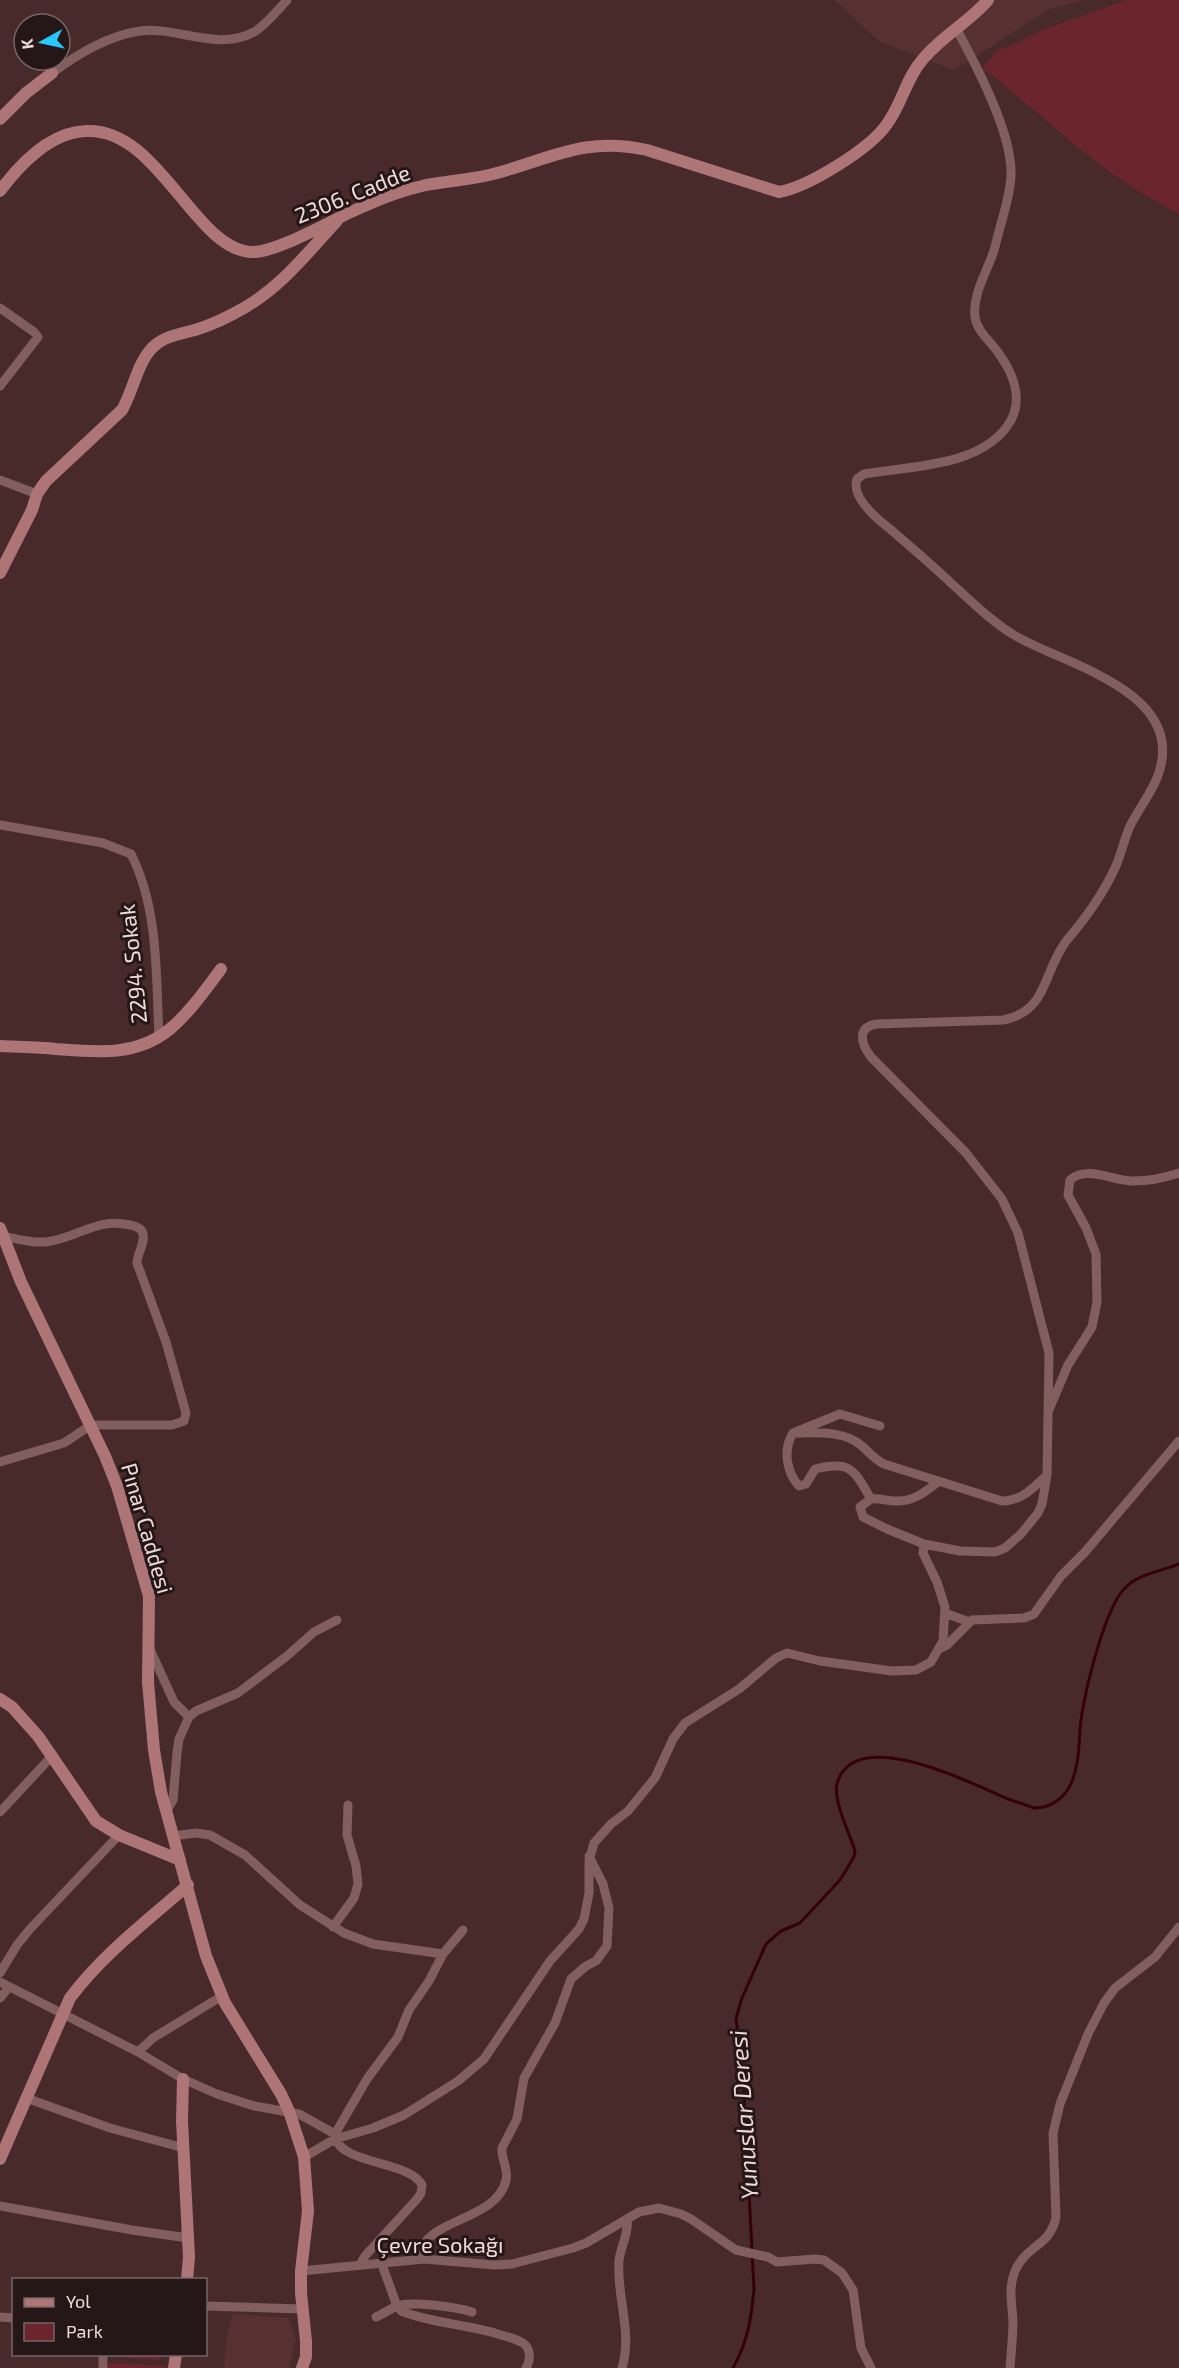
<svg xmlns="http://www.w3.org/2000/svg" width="1179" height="2368" font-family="'Exo 2',sans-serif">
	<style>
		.built { fill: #573032 }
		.green { fill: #6b262d }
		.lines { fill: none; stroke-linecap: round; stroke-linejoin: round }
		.stream { stroke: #360009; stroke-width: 3 }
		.street { stroke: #825e5f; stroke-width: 9 }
		.secondary { stroke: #ad7576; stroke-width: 12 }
		.labels { text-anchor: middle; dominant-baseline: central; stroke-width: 6; stroke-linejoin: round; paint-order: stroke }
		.street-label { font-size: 22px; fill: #efdada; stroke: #251717 }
		.water-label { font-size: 24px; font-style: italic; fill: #f0d7d7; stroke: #251717 }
	</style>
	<rect width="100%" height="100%" fill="#492a2b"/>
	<!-- built -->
	<path class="built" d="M835 0H1085L1048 10 954 70 878 41Z
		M233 2314 288 2318 296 2339 289 2368H224L226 2341Z"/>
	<!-- green -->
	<path class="green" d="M1127 0H1179V214C1160 203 1141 193 1123 181 1073 147 1030 104 982 68L999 49H1004L1045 29Z
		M113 2354H161V2360L113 2357Z
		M109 2363 165 2366V2368H108Z"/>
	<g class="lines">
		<!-- stream -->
		<path class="stream" d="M733 2368C748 2341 751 2320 754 2289L743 2076 736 2018 742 1998 766 1944 781 1931 800 1923 840 1880 854 1857 855 1851C850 1834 833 1801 837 1784 853 1722 975 1785 1008 1799 1017 1802 1026 1805 1034 1808 1052 1808 1066 1797 1072 1781 1081 1759 1078 1736 1082 1713 1087 1684 1105 1608 1125 1588 1138 1574 1162 1571 1179 1564"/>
		<!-- street -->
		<path class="street" d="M52 73C78 54 107 36 140 31 176 26 220 52 254 32 267 24 277 11 287 0
			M0 308 34 332 38 337 0 386
			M0 480 37 494
			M0 825 103 843 131 854C159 909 156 977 159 1037
			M1048 1412 1068 1365 1092 1327 1097 1302 1096 1254 1086 1228 1068 1195 1070 1180C1087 1165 1113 1181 1133 1181 1148 1181 1164 1178 1179 1173
			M793 1433C814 1433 845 1430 862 1446 870 1453 874 1459 884 1464L1002 1501C1022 1501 1033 1488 1047 1475
			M0 1462 64 1443 91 1425H172L184 1421 186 1413 166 1342 137 1263C137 1253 147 1241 142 1231 139 1227 135 1226 130 1225 95 1217 77 1239 45 1242 31 1243 17 1239 3 1236
			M871 1499C854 1470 851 1460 815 1469L806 1484 799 1486C786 1472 783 1449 793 1433L840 1414 880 1426
			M924 1544 887 1529 863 1517 860 1507 871 1499C880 1498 887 1501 896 1501 913 1502 927 1491 939 1481
			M945 1613 969 1622
			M149 1647 174 1702 189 1717
			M941 1648 947 1645 972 1620 1024 1618 1034 1614 1061 1576 1085 1552 1179 1441
			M0 1812 52 1756
			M166 1812 173 1800 177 1753 179 1739 189 1717 196 1711 238 1693 287 1656 314 1632 337 1620
			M173 1836 196 1833 210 1835 245 1855 300 1905 344 1933 373 1944 443 1954
			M333 1927 354 1898 358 1884 356 1866 347 1835 348 1805
			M0 1973 17 1945 30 1929 119 1835
			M0 1982 138 2052 183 2079 217 2094 254 2106 299 2114 335 2134
			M0 1998 9 1987
			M138 2052 153 2038 222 1996
			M26 2098 110 2128 184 2148
			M304 2157 335 2139 373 2128 404 2115 458 2081 484 2059 550 1961 579 1929 584 1919 589 1893V1861L594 1843 611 1824 628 1811 655 1778 673 1739 685 1723 739 1689 776 1658 787 1653 820 1661 892 1671 916 1670 931 1662 943 1641 945 1607 937 1582 923 1553 924 1544 960 1551 995 1552 1005 1548 1021 1534 1038 1513 1042 1504 1047 1475 1049 1353 1018 1233 1002 1199 966 1153 871 1057C861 1044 856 1027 877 1024L1003 1020C1049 1011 1042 972 1067 940 1085 919 1103 894 1115 868 1121 855 1124 840 1130 826 1140 806 1156 788 1161 765 1178 689 1063 664 1014 635 991 621 971 601 951 583 931 564 911 547 890 529 877 519 851 497 857 479L864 474C910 466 983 467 1010 422 1024 398 1012 371 997 351 989 340 977 331 975 317 972 293 989 269 995 247 1000 224 1010 199 1011 176 1013 134 976 65 956 28
			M0 2206 132 2230 188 2238
			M415 2260C418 2253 421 2245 427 2240 447 2218 499 2214 506 2180 509 2169 501 2160 502 2148L517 2119 524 2078 555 2023 571 1979 586 1966 596 1961 607 1946 609 1908 603 1884 589 1856
			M381 2262 397 2306 401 2311C433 2324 469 2324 501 2335 508 2337 517 2339 523 2343 531 2349 531 2360 526 2368
			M361 2263 365 2256 417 2199 421 2193 422 2185C410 2160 336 2165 335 2134L367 2079 398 2037 409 2010 429 1981 443 1954 463 1930
			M301 2271 424 2259 495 2265 512 2264 573 2248 586 2243 639 2212 659 2208 681 2214 691 2219 736 2250 768 2257 777 2262 815 2259 824 2260 842 2273 853 2290 861 2348 871 2368
			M206 2306 302 2309
			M0 2317 14 2318
			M376 2317C383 2314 390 2309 397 2306 413 2301 456 2307 472 2312
			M103 2368V2354
			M622 2368C633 2332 616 2296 619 2260 621 2246 629 2233 627 2219
			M1010 2368C1011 2353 1013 2337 1013 2321 1012 2303 1008 2288 1015 2271 1026 2245 1050 2247 1056 2217L1053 2133 1060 2104 1088 2034 1104 2003 1115 1988 1155 1957 1179 1927"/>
		<!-- secondary -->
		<path class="secondary" d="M0 119 26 93 52 73
			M0 191C20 164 51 132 86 131 159 127 195 252 253 252 279 252 335 218 362 207 382 198 404 190 426 185 447 181 468 180 489 175 550 160 581 136 647 150L779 192C808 187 870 149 887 124 902 104 906 78 923 59 942 36 969 22 988 0
			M0 573 32 510 37 494 46 481 122 410C133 391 137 364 152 348 165 335 182 334 198 329 214 324 230 316 244 308 282 286 308 252 337 221
			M0 1046C19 1047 37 1047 56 1049 96 1052 136 1057 170 1029 190 1012 206 989 221 969
			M0 1228 21 1282 105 1456 117 1486 149 1596 148 1682 154 1750 161 1792 206 1956 225 2003 281 2094 289 2111 304 2157 308 2211 301 2271V2293L306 2341V2357L302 2368
			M0 1699 12 1707 38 1736 96 1821 119 1835 180 1860
			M183 2079 182 2121 189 2257 187 2280
			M0 2159 70 1998C103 1954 147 1921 188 1885
			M174 2368 176 2354"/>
	</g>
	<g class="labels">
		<!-- street labels -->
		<g class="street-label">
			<text transform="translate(352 193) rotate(-22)">2306. Cadde</text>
			<text transform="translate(132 964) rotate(-96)">2294. Sokak</text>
			<text transform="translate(148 1528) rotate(74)">Pınar Caddesi</text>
			<text x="440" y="2244">Çevre Sokağı</text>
		</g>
		<!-- water labels -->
		<g class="water-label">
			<text transform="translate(743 2115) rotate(-94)">Yunuslar Deresi</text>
		</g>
	</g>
	<!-- legend -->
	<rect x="12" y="2278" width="195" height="78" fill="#251717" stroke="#766565" stroke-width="1.5"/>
	<rect x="24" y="2298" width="30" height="9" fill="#ad7576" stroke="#766565" stroke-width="1.5"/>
	<text x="66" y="2308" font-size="18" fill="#efdada">Yol</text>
	<rect x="24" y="2323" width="30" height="18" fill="#6b262d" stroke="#766565" stroke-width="1.5"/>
	<text x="66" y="2338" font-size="18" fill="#efdada">Park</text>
	<!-- north arrow -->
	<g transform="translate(42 42) rotate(262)"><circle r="28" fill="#251717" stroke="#766565" stroke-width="1.5"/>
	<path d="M0-4.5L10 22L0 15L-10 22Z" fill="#27c8ff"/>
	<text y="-9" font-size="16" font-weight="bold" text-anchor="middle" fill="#efdada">K</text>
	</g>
</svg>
